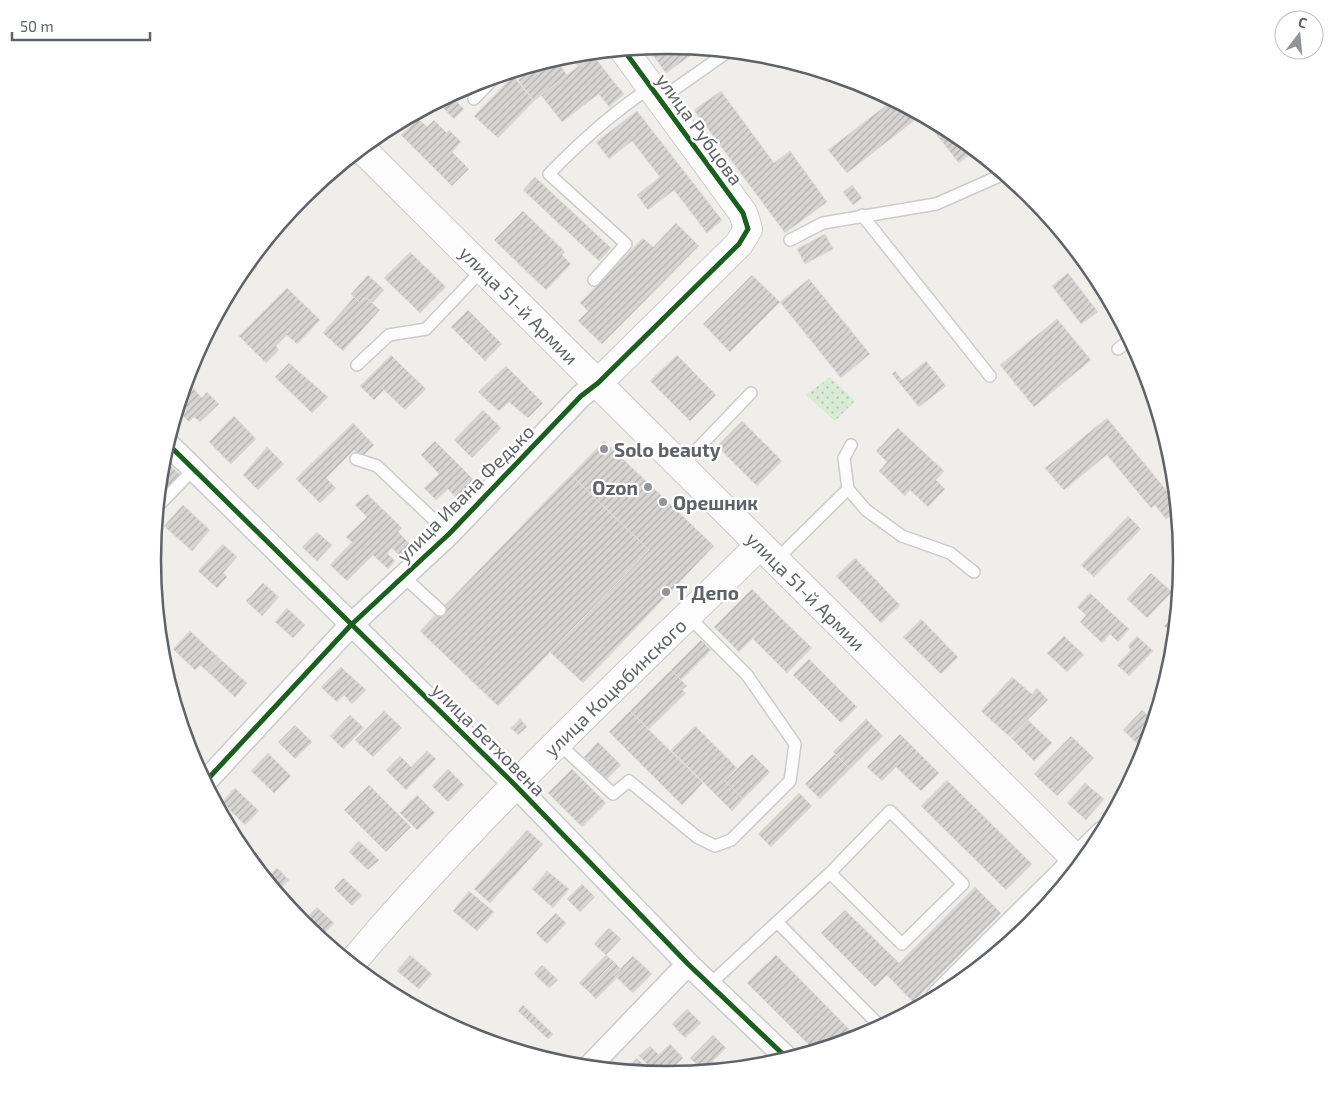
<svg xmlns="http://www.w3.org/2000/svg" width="1334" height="1120" font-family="'Exo 2',sans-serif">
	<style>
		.park { fill: url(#park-dots) }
		.building { fill: url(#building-hatch); stroke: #deddd9 }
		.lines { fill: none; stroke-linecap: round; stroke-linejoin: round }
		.service-casing { stroke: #cbcccc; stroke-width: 14 }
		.minor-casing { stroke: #cbcccc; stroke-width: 25 }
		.tertiary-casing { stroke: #cbcccc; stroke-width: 30 }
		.secondary-casing { stroke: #cacacb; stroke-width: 30 }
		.service { stroke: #fdfcfc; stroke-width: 11 }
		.minor { stroke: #fdfcfc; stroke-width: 22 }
		.tertiary { stroke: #fdfcfc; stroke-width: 28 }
		.secondary { stroke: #fdfcfc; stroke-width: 28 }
		.cycleway-casing { stroke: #fff; stroke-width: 8 }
		.cycleway { stroke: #1b5e20; stroke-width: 5 }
		.poi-dot { fill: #919496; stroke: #fff; stroke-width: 2 }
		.labels { text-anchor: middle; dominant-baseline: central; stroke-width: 4.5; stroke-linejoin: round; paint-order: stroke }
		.street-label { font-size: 19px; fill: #5f6368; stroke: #fff }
		.poi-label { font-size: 19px; font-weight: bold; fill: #5f6368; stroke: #fff; text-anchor: start }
		.rim { fill: none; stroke: #5f6368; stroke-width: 2.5 }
	</style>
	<defs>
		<pattern id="park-dots" width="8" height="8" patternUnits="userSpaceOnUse" patternTransform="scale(1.25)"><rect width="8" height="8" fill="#d8ebd6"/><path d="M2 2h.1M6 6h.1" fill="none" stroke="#b2c2b1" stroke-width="1.8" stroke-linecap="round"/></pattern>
		<pattern id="building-hatch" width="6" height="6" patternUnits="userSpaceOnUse" patternTransform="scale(1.25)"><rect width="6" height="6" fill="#d6d5d3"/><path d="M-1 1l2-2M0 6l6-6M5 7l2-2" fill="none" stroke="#b1b0af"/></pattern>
	</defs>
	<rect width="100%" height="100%" fill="#efeeea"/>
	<!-- park -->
	<path class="park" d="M830 377 855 401 835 421 806 395Z"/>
	<!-- building -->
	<path class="building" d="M667 45 683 47 690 56 666 73 647 47Z
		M591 52 593 55 578 66 569 55Z
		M593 55 614 82 562 122 541 95Z
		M555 59 567 75 534 101 518 80 541 63Z
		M513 76 534 101 498 138 474 116Z
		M614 82 624 94 609 107 599 94Z
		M721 91 774 163 790 151 827 202 785 233 694 110Z
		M450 95 464 109 454 119 437 102Z
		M893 100 921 115 847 173 828 150Z
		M637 111 722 220 707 233 674 190 648 210 637 195 660 177 632 141 609 159 596 142Z
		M418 119 427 127 434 120 447 133 449 130 461 142 452 152 469 169 452 186 401 135Z
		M932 121 953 132 975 150 959 163 928 124Z
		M331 172 335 176 317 194 311 189Z
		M535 177 611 248 599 261 523 190Z
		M852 185 862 198 853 205 843 192Z
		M523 211 565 252 562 255 571 264 546 290 494 240Z
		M676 223 699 246 602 344 578 321 588 311 580 303 643 238 653 247Z
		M825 234 833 249 805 264 797 249Z
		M410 252 446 287 420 313 384 278Z
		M250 260 257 267 236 289 232 286Z
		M1068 273 1098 312 1081 324 1052 286Z
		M368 275 384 290 372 303 365 297 360 303 351 294Z
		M752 275 780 302 730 352 703 324Z
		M809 279 870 354 841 378 780 302Z
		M287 288 320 320 297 344 287 335 276 346 279 350 266 363 239 336Z
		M354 297 360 303 365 297 380 310 343 351 323 333Z
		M468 310 502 344 485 361 451 327Z
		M1057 319 1091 360 1034 407 1000 365Z
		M391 355 403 367 382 388 384 390 374 400 360 386Z
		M677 355 716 395 690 421 650 381Z
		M926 361 946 386 919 407 892 374 895 371 902 380Z
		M289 363 328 397 312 413 275 377Z
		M506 366 543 403 528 418 509 402 499 411 478 392Z
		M403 367 426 389 405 410 382 388Z
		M192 387 202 398 207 392 219 404 200 422 194 417 189 422 177 410 180 399Z
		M483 410 501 428 472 458 454 440Z
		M234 416 256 439 231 464 209 442Z
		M1107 418 1125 440 1064 490 1045 468Z
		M742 421 782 461 757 486 717 446Z
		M353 423 374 445 361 458 354 450 326 478 336 488 320 503 296 479Z
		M898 428 944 471 936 480 945 489 928 507 910 490 905 496 879 471 887 462 876 451Z
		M1125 440 1176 502 1177 511 1166 519 1155 505 1151 508 1107 455Z
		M435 441 478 484 460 502 448 489 436 500 424 488 439 474 421 455Z
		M604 441 714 546 583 683 550 652 649 550 571 475Z
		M267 447 284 464 258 490 243 475Z
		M162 457 180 475 158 498 162 459Z
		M571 475 649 550 498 706 420 631Z
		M367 494 402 528 398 532 412 546 401 557 392 548 387 553 395 561 388 569 373 555 347 581 330 565 352 542 346 537 367 517 355 505Z
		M183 505 210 530 192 551 164 526Z
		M1128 516 1141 529 1094 577 1081 565Z
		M317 532 332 545 317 561 302 547Z
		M223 544 237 557 223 573 227 577 217 588 198 571Z
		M855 558 900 605 881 623 836 576Z
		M1151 573 1172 592 1147 618 1127 599Z
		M263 583 279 597 262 616 246 601Z
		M752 589 777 614 739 652 714 627Z
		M1090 593 1129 629 1118 642 1110 634 1102 643 1080 622 1086 615 1077 607Z
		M287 608 305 625 293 638 275 622Z
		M1177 613 1175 636 1164 626Z
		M777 614 812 648 787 673 753 639Z
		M921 619 958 657 941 674 903 637Z
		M190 631 219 658 207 671 200 665 195 670 173 649Z
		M1064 636 1084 655 1067 672 1047 653Z
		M1137 636 1153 651 1129 676 1117 665 1131 650 1128 646Z
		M701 640 711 650 681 680 671 670Z
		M219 658 247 683 235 697 207 671Z
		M809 659 857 707 841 723 793 675Z
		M341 667 366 690 352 704 344 695 337 702 321 687Z
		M671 670 687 686 682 690 686 693 649 729 630 711Z
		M1012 677 1032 694 1037 688 1048 700 1010 737 981 711Z
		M1142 710 1154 721 1145 751 1123 730Z
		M384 711 402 728 373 757 355 740Z
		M630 711 703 783 682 805 609 732Z
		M350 715 364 728 343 749 330 736Z
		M520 719 527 727 518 735 511 728Z
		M866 719 883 736 850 769 833 752Z
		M1028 720 1052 743 1034 761 1011 738Z
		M295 725 312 742 295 759 278 742Z
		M695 726 737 768 725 781 743 799 732 811 671 750Z
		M900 734 939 773 921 791 896 767 882 781 867 767Z
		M1071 736 1094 758 1057 796 1034 774Z
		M598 742 621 765 606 780 584 757Z
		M427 751 436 759 406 790 386 770 400 756 411 767Z
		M268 753 291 776 274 793 251 771Z
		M752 754 770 772 743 799 725 781Z
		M835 754 850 769 820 799 805 784Z
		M448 769 464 785 448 802 432 786Z
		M572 769 606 803 582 827 548 793Z
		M947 780 1032 864 1006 890 921 806Z
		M1085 783 1104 799 1086 820 1067 803Z
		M369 785 411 827 386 852 344 810Z
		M235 788 259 811 245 825 222 802Z
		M799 793 812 806 771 847 758 834Z
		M417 795 435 813 417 830 400 813Z
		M527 830 543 844 490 903 474 889Z
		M359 841 379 860 368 870 349 852Z
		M277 868 289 880 277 892 266 880Z
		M547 871 569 889 553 908 532 889Z
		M343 878 362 895 352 906 334 888Z
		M582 884 595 897 580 912 567 899Z
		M975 887 1001 913 913 1002 887 975 875 987 821 933 845 910 899 963Z
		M469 891 494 912 477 931 453 911Z
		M317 907 334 923 322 936 305 919Z
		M556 913 566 923 547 944 536 933Z
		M609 928 621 939 606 955 594 944Z
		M410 955 432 974 419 989 397 971Z
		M606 955 614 962 587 990 579 983Z
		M776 955 858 1038 815 1051 747 983Z
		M633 956 652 974 633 993 614 975Z
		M614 962 621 969 614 975 617 978 596 999 587 990Z
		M542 965 558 980 549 988 534 974Z
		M388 982 406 997 403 1000 382 989Z
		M523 1005 553 1034 548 1039 518 1011Z
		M687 1009 701 1023 685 1038 672 1024Z
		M713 1035 726 1048 703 1071 690 1058Z
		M670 1044 683 1058 665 1075 657 1074 639 1056 650 1046 659 1055Z
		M637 1058 653 1074 624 1071Z"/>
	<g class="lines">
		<!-- service casing -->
		<g class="service-casing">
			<path id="service" d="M474 99 496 76
				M659 100 729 51
				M862 215 990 376
				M790 240 823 223 936 204 1004 174
				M594 280 626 244 549 174C580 142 613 112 650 88
				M1118 349 1130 340
				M357 365 389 335 426 329 483 269
				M356 459 377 466 449 534
				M681 466 751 393
				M848 489 844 458 851 445
				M157 507 193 470
				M776 560 848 489 866 510 902 536 950 553 974 572
				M403 576 440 610
				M558 743 613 794 629 781 697 837 715 846 731 840 790 781 795 744 747 675 688 616
				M830 873 902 944 963 884 890 811 830 873 777 922 881 1027
				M710 984 777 922"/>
		</g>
		<!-- minor casing -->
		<g class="minor-casing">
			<path id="minor" d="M167 443 515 785 688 964 788 1059
				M205 782 351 625 449 534 581 396 598 383
				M938 996 1102 833
				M589 1067 688 964"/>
		</g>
		<!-- tertiary casing -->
		<g class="tertiary-casing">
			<path id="tertiary" d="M598 383 739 244 748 229 743 213 623 49"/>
		</g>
		<!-- secondary casing -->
		<g class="secondary-casing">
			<path id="secondary" d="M361 148 1081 864
				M351 964C477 814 621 682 760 545"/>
		</g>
		<!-- service -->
		<use href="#service" class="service"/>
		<!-- minor -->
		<use href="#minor" class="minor"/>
		<!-- tertiary -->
		<use href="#tertiary" class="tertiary"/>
		<!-- secondary -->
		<use href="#secondary" class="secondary"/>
		<!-- cycleway casing -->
		<g class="cycleway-casing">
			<path id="cycleway" d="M167 443 515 785 688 964 788 1059
				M205 782 351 625 449 534 581 396 598 383 739 244 748 229 743 213 623 49"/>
		</g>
		<!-- cycleway -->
		<use href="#cycleway" class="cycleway"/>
	</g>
	<!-- markers -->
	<g class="poi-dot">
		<circle cx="604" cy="449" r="5"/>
		<circle cx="648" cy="487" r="5"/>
		<circle cx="663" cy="502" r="5"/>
		<circle cx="666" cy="592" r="5"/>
	</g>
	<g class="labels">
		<!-- street labels -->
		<g class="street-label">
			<text transform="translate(700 129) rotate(54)">улица Рубцова</text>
			<text transform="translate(519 305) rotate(45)">улица 51-й Армии</text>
			<text transform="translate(465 493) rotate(-45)">улица Ивана Федько</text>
			<text transform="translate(806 591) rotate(45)">улица 51-й Армии</text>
			<text transform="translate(615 687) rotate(-44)">улица Коцюбинского</text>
			<text transform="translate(489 739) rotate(45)">улица Бетховена</text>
		</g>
		<!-- poi labels -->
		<g class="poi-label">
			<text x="614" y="449">Solo beauty</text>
			<text x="638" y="487" text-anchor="end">Ozon</text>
			<text x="673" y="502">Орешник</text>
			<text x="676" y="592">Т Депо</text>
		</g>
	</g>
	<!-- crop -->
	<path d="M0 0H1334V1120H0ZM161 560a506 506 0 1 1 1012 0a506 506 0 1 1-1012 0Z" fill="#fff" fill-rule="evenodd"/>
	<path class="rim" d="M161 560a506 506 0 1 1 1012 0a506 506 0 1 1-1012 0Z"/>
	<!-- north arrow -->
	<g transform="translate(1299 35) rotate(16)"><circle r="24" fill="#ffffff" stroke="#bfc1c3"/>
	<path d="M0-4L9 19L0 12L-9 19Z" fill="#919496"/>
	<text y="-8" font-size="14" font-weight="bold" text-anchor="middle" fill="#5f6368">С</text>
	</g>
	<!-- scale -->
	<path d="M12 32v8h138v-8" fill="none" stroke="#5f6368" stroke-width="2.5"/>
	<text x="20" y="32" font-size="15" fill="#5f6368" stroke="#ffffff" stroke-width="4" paint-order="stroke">50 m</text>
</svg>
